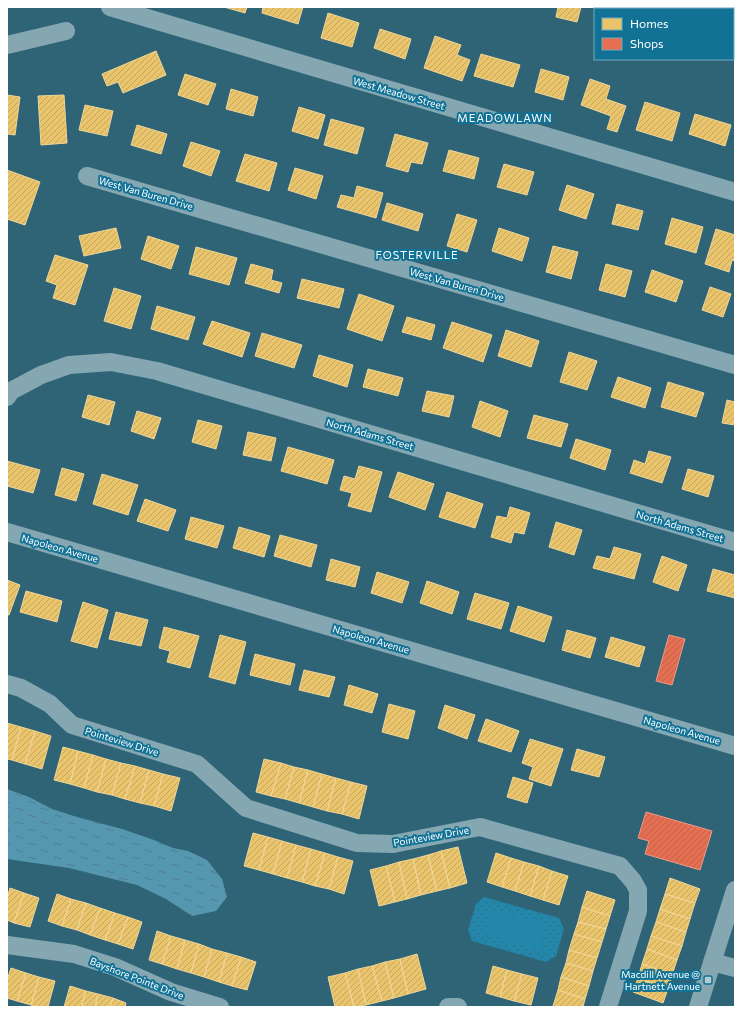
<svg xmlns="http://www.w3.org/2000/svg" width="742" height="1014" font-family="Commissioner,sans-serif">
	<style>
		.grass { fill: url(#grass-dots) }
		.garden { fill: #2287ab }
		.water { fill: url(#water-ripples) }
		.homes { fill: url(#homes-hatch); stroke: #f0d697 }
		.shops { fill: url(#shops-hatch); stroke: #ee9a85 }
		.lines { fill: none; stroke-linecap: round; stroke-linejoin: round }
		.minor { stroke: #85a7b2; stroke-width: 18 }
		.poi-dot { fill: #b6c9cf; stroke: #117295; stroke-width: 1.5 }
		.labels { text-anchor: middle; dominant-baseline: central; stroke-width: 4; stroke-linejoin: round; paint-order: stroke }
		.street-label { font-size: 10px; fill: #fff; stroke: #117295 }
		.poi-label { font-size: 10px; fill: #fff; stroke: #117295; text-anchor: end }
		.neighbourhood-label { font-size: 11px; letter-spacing: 1px; fill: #fff; stroke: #117295 }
	</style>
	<defs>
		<pattern id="grass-dots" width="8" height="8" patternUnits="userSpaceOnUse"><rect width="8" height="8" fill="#2287ab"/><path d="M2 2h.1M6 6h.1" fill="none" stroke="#336f85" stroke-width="1.8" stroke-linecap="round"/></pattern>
		<pattern id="water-ripples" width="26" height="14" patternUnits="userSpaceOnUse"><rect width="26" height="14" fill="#5597af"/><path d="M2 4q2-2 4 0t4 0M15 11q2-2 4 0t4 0" fill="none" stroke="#527d8c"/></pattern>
		<pattern id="homes-hatch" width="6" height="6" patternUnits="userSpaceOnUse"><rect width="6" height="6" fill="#e9c46a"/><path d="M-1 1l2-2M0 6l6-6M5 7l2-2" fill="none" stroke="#c2a662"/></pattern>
		<pattern id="shops-hatch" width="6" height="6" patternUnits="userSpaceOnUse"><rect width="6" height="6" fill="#e76f51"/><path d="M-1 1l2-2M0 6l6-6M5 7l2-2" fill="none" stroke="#b86450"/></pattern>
	</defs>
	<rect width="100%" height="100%" fill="#2f6477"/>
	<!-- grass -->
	<path class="grass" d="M484 897 559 918 564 929 556 956 546 962 472 941 468 930 476 904Z"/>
	<!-- garden -->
	<path class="garden" d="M491 909 546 925 539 950 484 934Z"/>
	<!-- water -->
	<path class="water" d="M7 789 29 797 52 809 77 817 122 829 154 840 173 848 188 851 207 860 222 879 227 897 216 911 192 916 166 899 137 885 69 868 7 859Z"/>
	<!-- homes -->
	<path class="homes" d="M224 7H247L245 13Z
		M263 7H303L298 24 262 13Z
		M558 7H581L577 22 556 17Z
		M328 13 359 23 352 47 321 38Z
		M380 29 411 39 405 59 374 48Z
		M435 36 461 45 457 55 470 60 462 81 424 68Z
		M156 51 166 75 123 93 118 82 107 86 102 74Z
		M481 54 520 65 513 87 474 76Z
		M541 69 569 77 563 100 535 92Z
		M185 74 216 84 208 105 178 95Z
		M590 79 610 86 606 99 626 106 617 132 607 129 611 116 581 105Z
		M231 89 258 97 253 116 226 109Z
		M7 95 20 97 15 135 7 134Z
		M64 95 67 143 41 145 38 96Z
		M645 102 680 113 672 141 636 130Z
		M85 105 113 111 107 136 79 130Z
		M299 107 325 115 318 139 292 131Z
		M695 114 731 125 725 146 689 134Z
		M331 119 364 128 357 154 324 145Z
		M137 125 167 134 161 154 131 145Z
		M395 134 428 143 422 164 411 162 408 172 386 166Z
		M191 142 220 151 211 176 183 166Z
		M449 150 479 158 474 179 443 171Z
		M245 154 277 163 269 191 236 181Z
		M504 164 534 172 527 195 497 187Z
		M295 168 323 176 316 199 288 190Z
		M7 170 40 182 25 225 7 219Z
		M567 185 594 194 586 219 559 210Z
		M357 186 383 193 376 218 337 207 341 195 354 198Z
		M387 203 423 214 418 231 382 220Z
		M617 204 643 211 638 230 612 224Z
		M457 214 477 220 467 252 447 246Z
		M672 218 703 227 696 253 665 244Z
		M116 228 121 248 84 256 79 236Z
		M499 228 529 238 522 261 492 251Z
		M716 229 735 235V261L732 260 729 272 705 264Z
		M148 236 179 246 171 269 141 259Z
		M553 246 578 252 571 279 546 272Z
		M196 247 237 258 229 285 189 274Z
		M55 255 88 265 75 305 53 298 57 285 46 281Z
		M251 264 273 270 271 280 282 283 279 293 245 283Z
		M606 264 632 271 625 297 599 290Z
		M652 270 683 281 676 302 645 292Z
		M302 279 344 289 339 308 297 298Z
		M710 287 731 294 723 317 702 310Z
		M114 288 141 296 131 329 104 321Z
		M359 294 394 306 382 341 347 329Z
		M157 306 195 317 188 340 151 329Z
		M407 317 435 325 431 340 402 332Z
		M212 321 250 333 242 357 203 344Z
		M452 322 492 335 483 362 443 348Z
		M506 330 539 341 531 367 498 356Z
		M262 333 302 345 294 368 255 356Z
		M569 352 597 361 587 390 560 382Z
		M319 355 353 365 347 387 313 376Z
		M368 369 403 378 398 396 363 387Z
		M618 377 651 388 645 408 611 397Z
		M668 382 704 393 696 417 661 407Z
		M427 391 454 396 449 417 422 411Z
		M88 395 115 402 109 425 82 417Z
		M727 400 735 402V425L722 423Z
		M480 401 508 411 500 437 472 427Z
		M137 411 161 418 154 439 131 431Z
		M534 415 568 424 561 447 527 438Z
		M198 420 222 426 216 449 192 442Z
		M248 432 276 438 271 461 243 455Z
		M576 439 611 450 605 470 570 458Z
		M288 447 334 460 327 484 281 471Z
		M649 451 671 457 662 483 630 473 634 460 645 464Z
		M7 461 40 470 33 493 7 486Z
		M359 466 382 472 371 512 348 506 352 493 340 490 344 476 355 479Z
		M62 468 84 474 76 501 55 495Z
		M688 469 714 476 708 497 682 489Z
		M398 472 434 484 425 510 389 497Z
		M102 474 138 485 128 515 93 504Z
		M447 492 483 504 475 528 439 517Z
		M145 499 176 510 168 531 137 521Z
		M510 507 530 513 524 534 514 532 511 543 491 537 497 516 507 518Z
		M191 517 224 526 217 548 185 539Z
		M556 522 582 530 574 555 549 547Z
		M239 527 270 536 264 557 233 548Z
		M280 535 317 545 311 567 274 556Z
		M614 547 641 554 634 579 593 568 597 556 610 559Z
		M662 556 687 565 678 591 653 582Z
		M331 559 360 567 355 587 326 580Z
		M713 569 735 575V598L707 591Z
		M377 572 409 582 402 603 371 593Z
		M7 580 20 585 9 615H7Z
		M427 581 459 592 452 614 420 603Z
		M26 591 62 601 57 622 20 612Z
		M475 593 509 603 501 629 467 619Z
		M83 602 108 610 97 648 71 641Z
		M518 606 552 617 544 642 510 631Z
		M116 612 148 620 141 646 109 639Z
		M164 627 199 636 190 668 167 662 170 651 159 648Z
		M567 630 596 638 590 658 562 650Z
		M220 635 246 642 235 684 209 677Z
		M611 637 645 647 639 667 605 657Z
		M255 654 295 664 290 685 250 675Z
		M304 670 335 677 329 697 299 690Z
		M349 685 378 694 372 713 344 705Z
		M389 704 415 711 408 739 382 732Z
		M445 705 475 715 467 739 438 728Z
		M486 719 519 731 511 752 478 741Z
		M7 723 21 727 12 760 7 759Z
		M21 727 35 731 25 764 12 760Z
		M35 731 51 736 42 769 25 764Z
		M530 739 563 749 551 786 529 779 533 767 522 763Z
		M63 747 78 751 70 784 54 780Z
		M577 749 605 757 599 777 571 770Z
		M78 751 93 755 84 788 70 784Z
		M93 755 106 759 97 792 84 788Z
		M106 759 121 763 112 795 97 792Z
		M264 759 281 763 271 796 256 792Z
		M121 763 135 766 125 799 112 795Z
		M281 763 294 767 285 799 271 796Z
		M135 766 149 770 140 803 125 799Z
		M294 767 308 770 299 803 285 799Z
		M149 770 163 774 154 806 140 803Z
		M308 770 322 774 313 807 299 803Z
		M163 774 180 778 171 811 154 806Z
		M322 774 336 778 327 811 313 807Z
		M513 777 533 783 527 803 507 797Z
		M336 778 351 782 342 814 327 811Z
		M351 782 367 786 359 819 342 814Z
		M253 833 268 837 259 870 244 866Z
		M268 837 282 841 273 874 259 870Z
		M282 841 296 845 287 878 273 874Z
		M296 845 311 849 302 882 287 878Z
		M458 847 467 883 450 888 441 851Z
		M311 849 325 853 315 886 302 882Z
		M441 851 450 888 437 891 428 855Z
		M325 853 338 857 329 889 315 886Z
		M496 853 511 858 502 887 487 882Z
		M428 855 437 891 421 895 413 859Z
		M338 857 353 861 344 894 329 889Z
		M511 858 524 862 515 891 502 887Z
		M413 859 421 895 407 899 399 862Z
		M399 862 407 899 395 902 386 866Z
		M524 862 539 866 530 896 515 891Z
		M386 866 395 902 379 906 370 870Z
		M539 866 552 871 543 900 530 896Z
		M552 871 568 876 559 905 543 900Z
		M670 878 700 889 695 903 665 894Z
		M10 888 24 893 14 923 7 920V898Z
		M587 891 615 900 610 916 582 907Z
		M24 893 39 898 30 927 14 923Z
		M57 894 71 899 62 926 48 921Z
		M665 894 695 903 690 919 660 909Z
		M71 899 86 903 77 930 62 926Z
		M86 903 100 908 90 935 77 930Z
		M582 907 610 916 606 929 578 922Z
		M100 908 115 913 105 940 90 935Z
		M660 909 690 919 686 932 656 922Z
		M115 913 128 917 118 944 105 940Z
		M128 917 142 922 133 949 118 944Z
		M578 922 606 929 602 942 574 934Z
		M656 922 686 932 682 946 651 936Z
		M157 931 171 936 162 964 149 960Z
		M574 934 602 942 597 958 569 950Z
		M171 936 185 940 177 969 162 964Z
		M651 936 682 946 677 960 647 949Z
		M185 940 199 944 191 973 177 969Z
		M199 944 212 949 204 977 191 973Z
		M212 949 227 953 219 982 204 977Z
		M647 949 677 960 672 975 642 964Z
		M569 950 597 958 593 971 566 963Z
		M227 953 241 957 232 986 219 982Z
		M417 954 426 989 408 994 400 959Z
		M241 957 256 962 247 990 232 986Z
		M400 959 408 994 394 998 385 962Z
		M385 962 394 998 382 1001 372 966Z
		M566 963 593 971 589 986 561 977Z
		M642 964 672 975 668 989 638 978Z
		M372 966 382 1001 366 1005 358 969Z
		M493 966 507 970 500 997 486 993Z
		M11 968 26 973 17 1001 7 998V980Z
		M358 969 366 1005 354 1007 345 973Z
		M507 970 522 974 514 1001 500 997Z
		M26 973 39 977 31 1005 17 1001Z
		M345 973 354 1007H335L328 977Z
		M522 974 538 978 531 1005 514 1001Z
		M39 977 55 981 48 1007H37L31 1005Z
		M561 977 589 986 585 999 558 990Z
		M638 978 668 989 663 1003 633 992Z
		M70 986 86 991 81 1007H64Z
		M558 990 585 999 583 1007H557L553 1006Z
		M86 991 98 994 95 1007H81Z
		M98 994 113 998 110 1007H95Z
		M113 998 126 1003 125 1007H110Z"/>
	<!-- shops -->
	<path class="shops" d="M669 635 685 639 672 685 656 681Z
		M646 812 712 831 700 870 645 854 649 841 638 838Z"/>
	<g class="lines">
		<!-- minor -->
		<path class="minor" d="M110 7 735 192
			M7 45 66 31
			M87 176 735 365
			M7 397 11 391 41 375 69 365 111 362 157 371 735 542
			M7 532 735 746
			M7 684 21 688 50 704 72 725 197 764 246 808 357 843 393 844 480 827 620 866 633 881 638 890V911L608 1007
			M7 945 74 954 115 967 171 992 220 1007
			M712 962 735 968
			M448 1007H458
			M698 1007 735 890"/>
	</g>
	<!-- markers -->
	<rect class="poi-dot" x="704" y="976" width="8" height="8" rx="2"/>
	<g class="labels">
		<!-- street labels -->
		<g class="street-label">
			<text transform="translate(399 93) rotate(16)">West Meadow Street</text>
			<text transform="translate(146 193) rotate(16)">West Van Buren Drive</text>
			<text transform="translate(457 284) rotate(16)">West Van Buren Drive</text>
			<text transform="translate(370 434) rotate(16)">North Adams Street</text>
			<text transform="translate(680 526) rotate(16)">North Adams Street</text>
			<text transform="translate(60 548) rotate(16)">Napoleon Avenue</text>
			<text transform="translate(371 639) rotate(16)">Napoleon Avenue</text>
			<text transform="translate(682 730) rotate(16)">Napoleon Avenue</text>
			<text transform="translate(122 741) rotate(17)">Pointeview Drive</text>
			<text transform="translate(431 836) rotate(-10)">Pointeview Drive</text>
			<text transform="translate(137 978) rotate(21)">Bayshore Pointe Drive</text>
		</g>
		<!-- poi labels -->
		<g class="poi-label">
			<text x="700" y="974">Macdill Avenue @<tspan x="700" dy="12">Hartnett Avenue</tspan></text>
		</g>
		<!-- neighbourhood labels -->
		<g class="neighbourhood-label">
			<text x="505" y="117">MEADOWLAWN</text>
			<text x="417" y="254">FOSTERVILLE</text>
		</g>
	</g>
	<!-- border -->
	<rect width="742" height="1014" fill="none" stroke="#ffffff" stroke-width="16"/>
	<!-- legend -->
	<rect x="594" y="8" width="140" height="52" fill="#117295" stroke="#70aabf"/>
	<rect x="602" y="18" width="20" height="12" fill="#e9c46a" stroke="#70aabf"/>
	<text x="630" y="28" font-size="12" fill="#ffffff">Homes</text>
	<rect x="602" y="38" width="20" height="12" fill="#e76f51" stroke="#70aabf"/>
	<text x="630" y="48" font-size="12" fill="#ffffff">Shops</text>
</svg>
